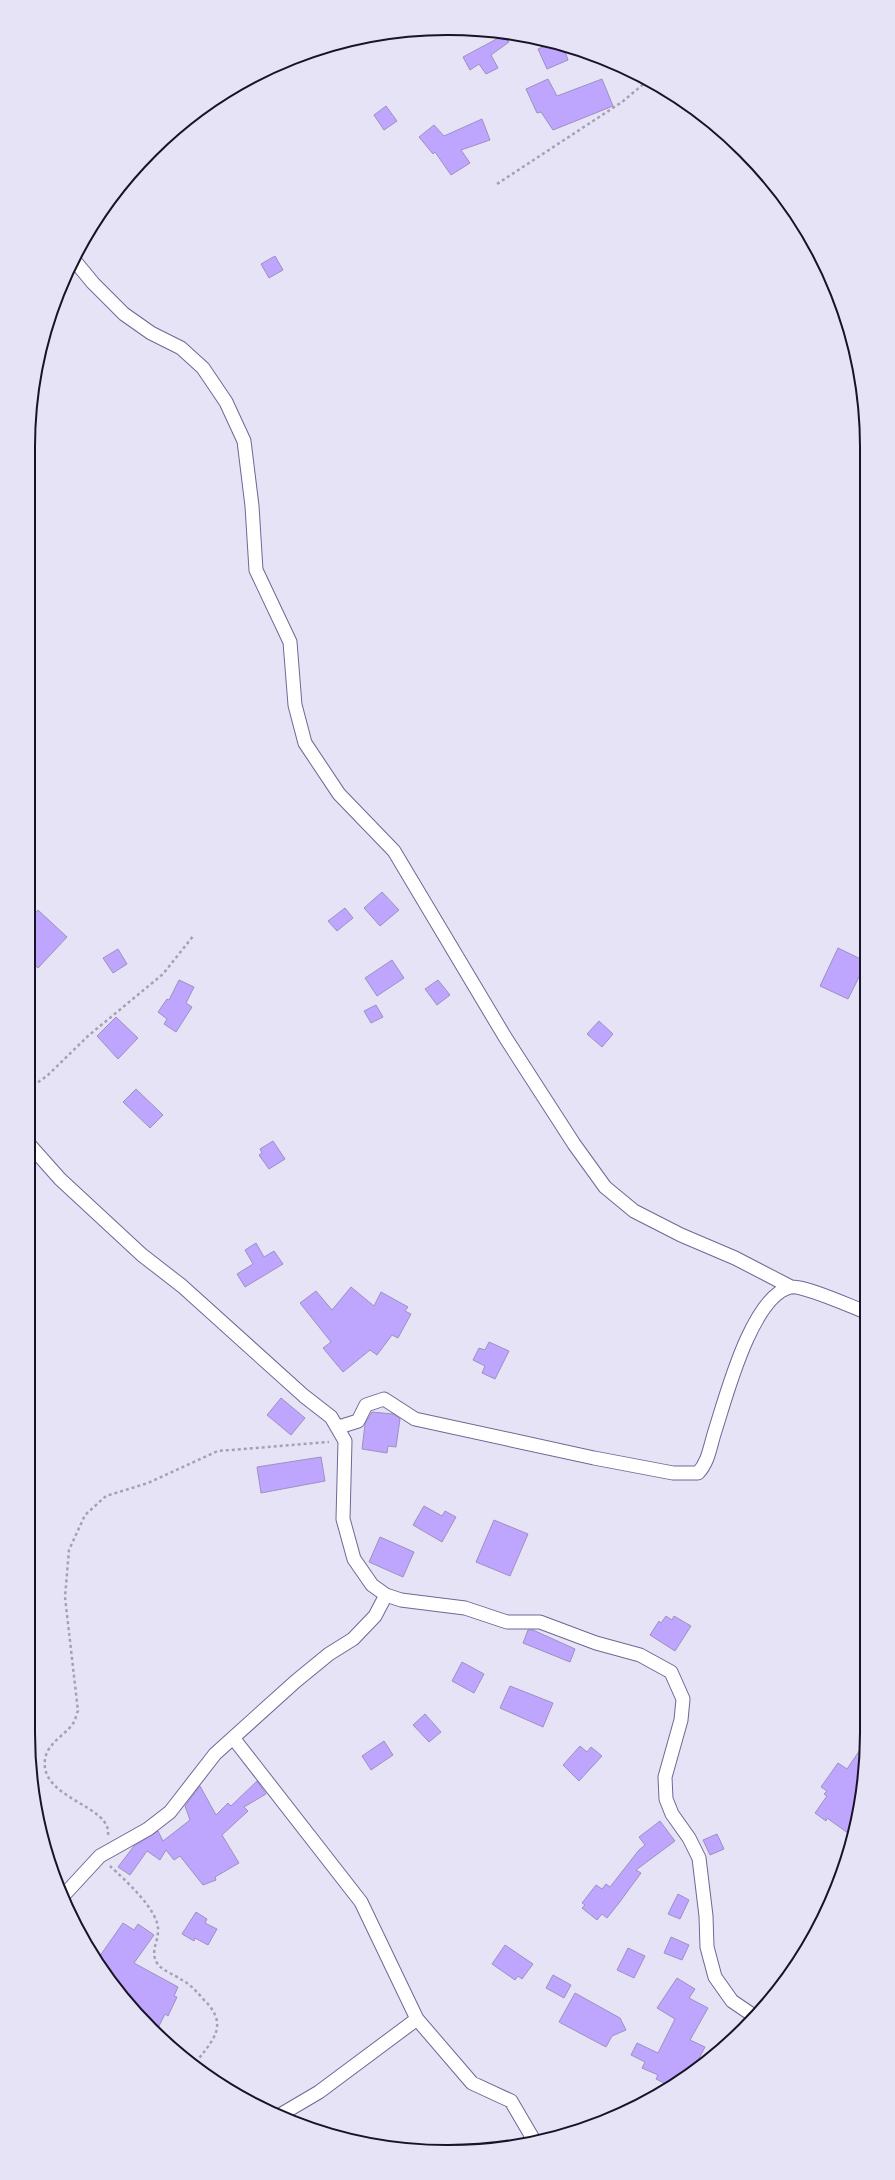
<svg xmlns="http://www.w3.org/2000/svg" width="895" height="2180" font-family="'Exo 2',sans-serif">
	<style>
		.building { fill: #bea5fe; stroke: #9d91c1 }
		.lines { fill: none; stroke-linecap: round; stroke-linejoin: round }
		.street-casing { stroke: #726694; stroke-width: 15 }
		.path { stroke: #a5a1b4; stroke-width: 2.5; stroke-dasharray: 3 3; stroke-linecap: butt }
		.street { stroke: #fff; stroke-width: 13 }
		.rim { fill: none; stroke: #181325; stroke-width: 2 }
	</style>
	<rect width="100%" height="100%" fill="#e7e3f7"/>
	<!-- building -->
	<path class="building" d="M504 35 509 42 491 55 498 68 486 74 479 64 470 70 463 57Z
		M552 43 563 46 568 60 547 69 538 49Z
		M548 79 557 96 602 79 613 106 553 130 541 112 537 113 526 89Z
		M386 106 397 121 384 130 374 115Z
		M482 119 490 140 461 150 470 163 451 175 435 152 433 154 419 137 434 125 444 136Z
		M275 256 283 270 269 278 261 264Z
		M382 892 399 910 380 926 364 908Z
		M345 908 353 918 337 931 328 921Z
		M38 910 67 937 38 968 28 959V920Z
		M838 948 865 961V965L848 999 820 986Z
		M118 949 127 964 113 973 103 958Z
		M392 960 404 978 377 996 365 978Z
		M179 980 194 987 186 1003 192 1007 176 1032 164 1024 167 1019 158 1012 167 999 169 1000Z
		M438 980 450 995 437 1005 425 989Z
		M376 1005 383 1017 371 1023 364 1011Z
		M116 1017 138 1038 118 1059 97 1036Z
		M599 1021 613 1034 602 1047 587 1034Z
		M136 1089 163 1115 150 1128 123 1102Z
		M273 1141 285 1159 269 1169 259 1155 262 1153 260 1149Z
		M256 1243 264 1257 274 1251 283 1264 245 1287 237 1274 253 1264 245 1250Z
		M351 1287 374 1306 381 1292 408 1307 405 1311 411 1314 398 1338 392 1335 377 1355 370 1350 343 1372 323 1348 331 1342 300 1303 316 1291 332 1310Z
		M489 1342 509 1351 495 1379 482 1373 485 1366 473 1360 479 1348 485 1350Z
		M281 1398 305 1418 291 1435 267 1415Z
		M372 1412 393 1414 400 1419 396 1447 388 1446 387 1453 362 1449 365 1424Z
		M321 1457 325 1481 261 1493 257 1467Z
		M424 1506 442 1516 445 1511 456 1517 442 1542 413 1525Z
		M494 1520 528 1534 510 1576 476 1562Z
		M380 1537 414 1552 403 1577 369 1562Z
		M666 1616 672 1620 674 1616 691 1626 675 1651 650 1635 659 1621 661 1623Z
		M528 1630H533L575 1649 570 1662 523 1643Z
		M462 1662 484 1674 474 1693 452 1681Z
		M510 1686 553 1703 543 1727 500 1708Z
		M425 1714 441 1732 429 1742 413 1725Z
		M384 1741 393 1755 371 1770 362 1756Z
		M866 1741 863 1787 852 1836 827 1818 826 1821 815 1813 827 1796 824 1794 827 1791 821 1787 838 1763 847 1769Z
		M580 1746 587 1752 591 1747 602 1756 579 1781 563 1765Z
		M257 1781 266 1794 244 1807 248 1811 222 1835 239 1863 215 1877 216 1880 203 1885 180 1856 174 1860 166 1850 160 1860 147 1851 130 1875 118 1867 134 1846 158 1831 163 1841 190 1820 185 1806 200 1786 216 1815 228 1803 231 1806Z
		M660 1821 675 1841 636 1870 641 1873 619 1903 607 1918 602 1914 597 1920 582 1908 585 1905 582 1903 596 1885 602 1889 606 1884 610 1887 639 1850 645 1845 639 1837Z
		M717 1834 724 1849 710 1855 703 1840Z
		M678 1894 689 1900 680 1919 668 1914Z
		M196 1912 207 1919 205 1923 217 1929 208 1945 195 1938 194 1941 182 1934Z
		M123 1923 134 1930 138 1924 154 1935 134 1963 178 1987 174 1996 177 1997 168 2016 165 2014 156 2032 132 2009 97 1960Z
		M671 1937 689 1945 682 1960 664 1953Z
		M505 1945 533 1964 522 1979 518 1976 515 1980 492 1964Z
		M628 1948 645 1956 634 1978 617 1970Z
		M553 1975 571 1985 564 1998 546 1988Z
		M677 1978 695 1989 689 1998 708 2008 690 2040 705 2047 693 2070 670 2086 656 2079 658 2075 642 2068 645 2062 631 2055 637 2043 658 2053 675 2019 657 2008Z
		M575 1993 620 2018 626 2030 612 2036 606 2047 559 2022Z"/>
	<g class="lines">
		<!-- street casing -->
		<g class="street-casing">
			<path id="street" d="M74 260 93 283 124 314 151 333 181 348 203 368 226 402 244 441 252 506 256 570 290 642 295 705 305 743 339 794 394 851 505 1037 574 1144 605 1187 634 1211 681 1235 735 1258 791 1287
				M28 1143 60 1179 142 1255 182 1286 304 1396 331 1417 345 1441 343 1519 354 1559 372 1585 386 1595 401 1600 465 1608 507 1622H540L596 1643 640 1655 671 1672 683 1699 681 1720 665 1777 666 1799 672 1814 689 1838 699 1858 706 1916 707 1947 715 1977 732 2001 754 2016
				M339 1427 358 1421 366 1405 384 1399 415 1419 594 1458 673 1473H698C709 1461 710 1446 715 1431 726 1397 752 1295 791 1287 803 1285 852 1307 866 1312
				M234 1739 361 1902 417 2019 472 2083 511 2101 535 2142
				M63 1896 100 1856 148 1829 170 1812 215 1754 296 1681 329 1654 353 1639 375 1616 386 1595
				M280 2115 319 2092 417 2019"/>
		</g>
		<!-- path -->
		<path class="path" d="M497 184 622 102 646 82
			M28 1089 47 1076 88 1036 163 974 194 935
			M108 1835C112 1805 39 1799 45 1759 48 1742 66 1735 74 1722 76 1719 76 1714 78 1711L65 1597 69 1550 85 1515 106 1496 148 1483 218 1451 329 1442
			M110 1866C124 1879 160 1911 158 1931 158 1943 150 1951 157 1963 161 1970 175 1975 182 1980 191 1985 197 1992 204 2000 231 2026 211 2042 193 2066"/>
		<!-- street -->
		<use href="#street" class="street"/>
	</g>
	<!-- crop -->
	<path d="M0 0H895V2180H0ZM447 35H448A412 412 0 0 1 860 447V1733A412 412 0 0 1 448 2145H447A412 412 0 0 1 35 1733V447A412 412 0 0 1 447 35Z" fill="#e7e3f7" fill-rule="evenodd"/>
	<path class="rim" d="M447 35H448A412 412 0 0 1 860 447V1733A412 412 0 0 1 448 2145H447A412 412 0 0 1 35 1733V447A412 412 0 0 1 447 35Z"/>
</svg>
